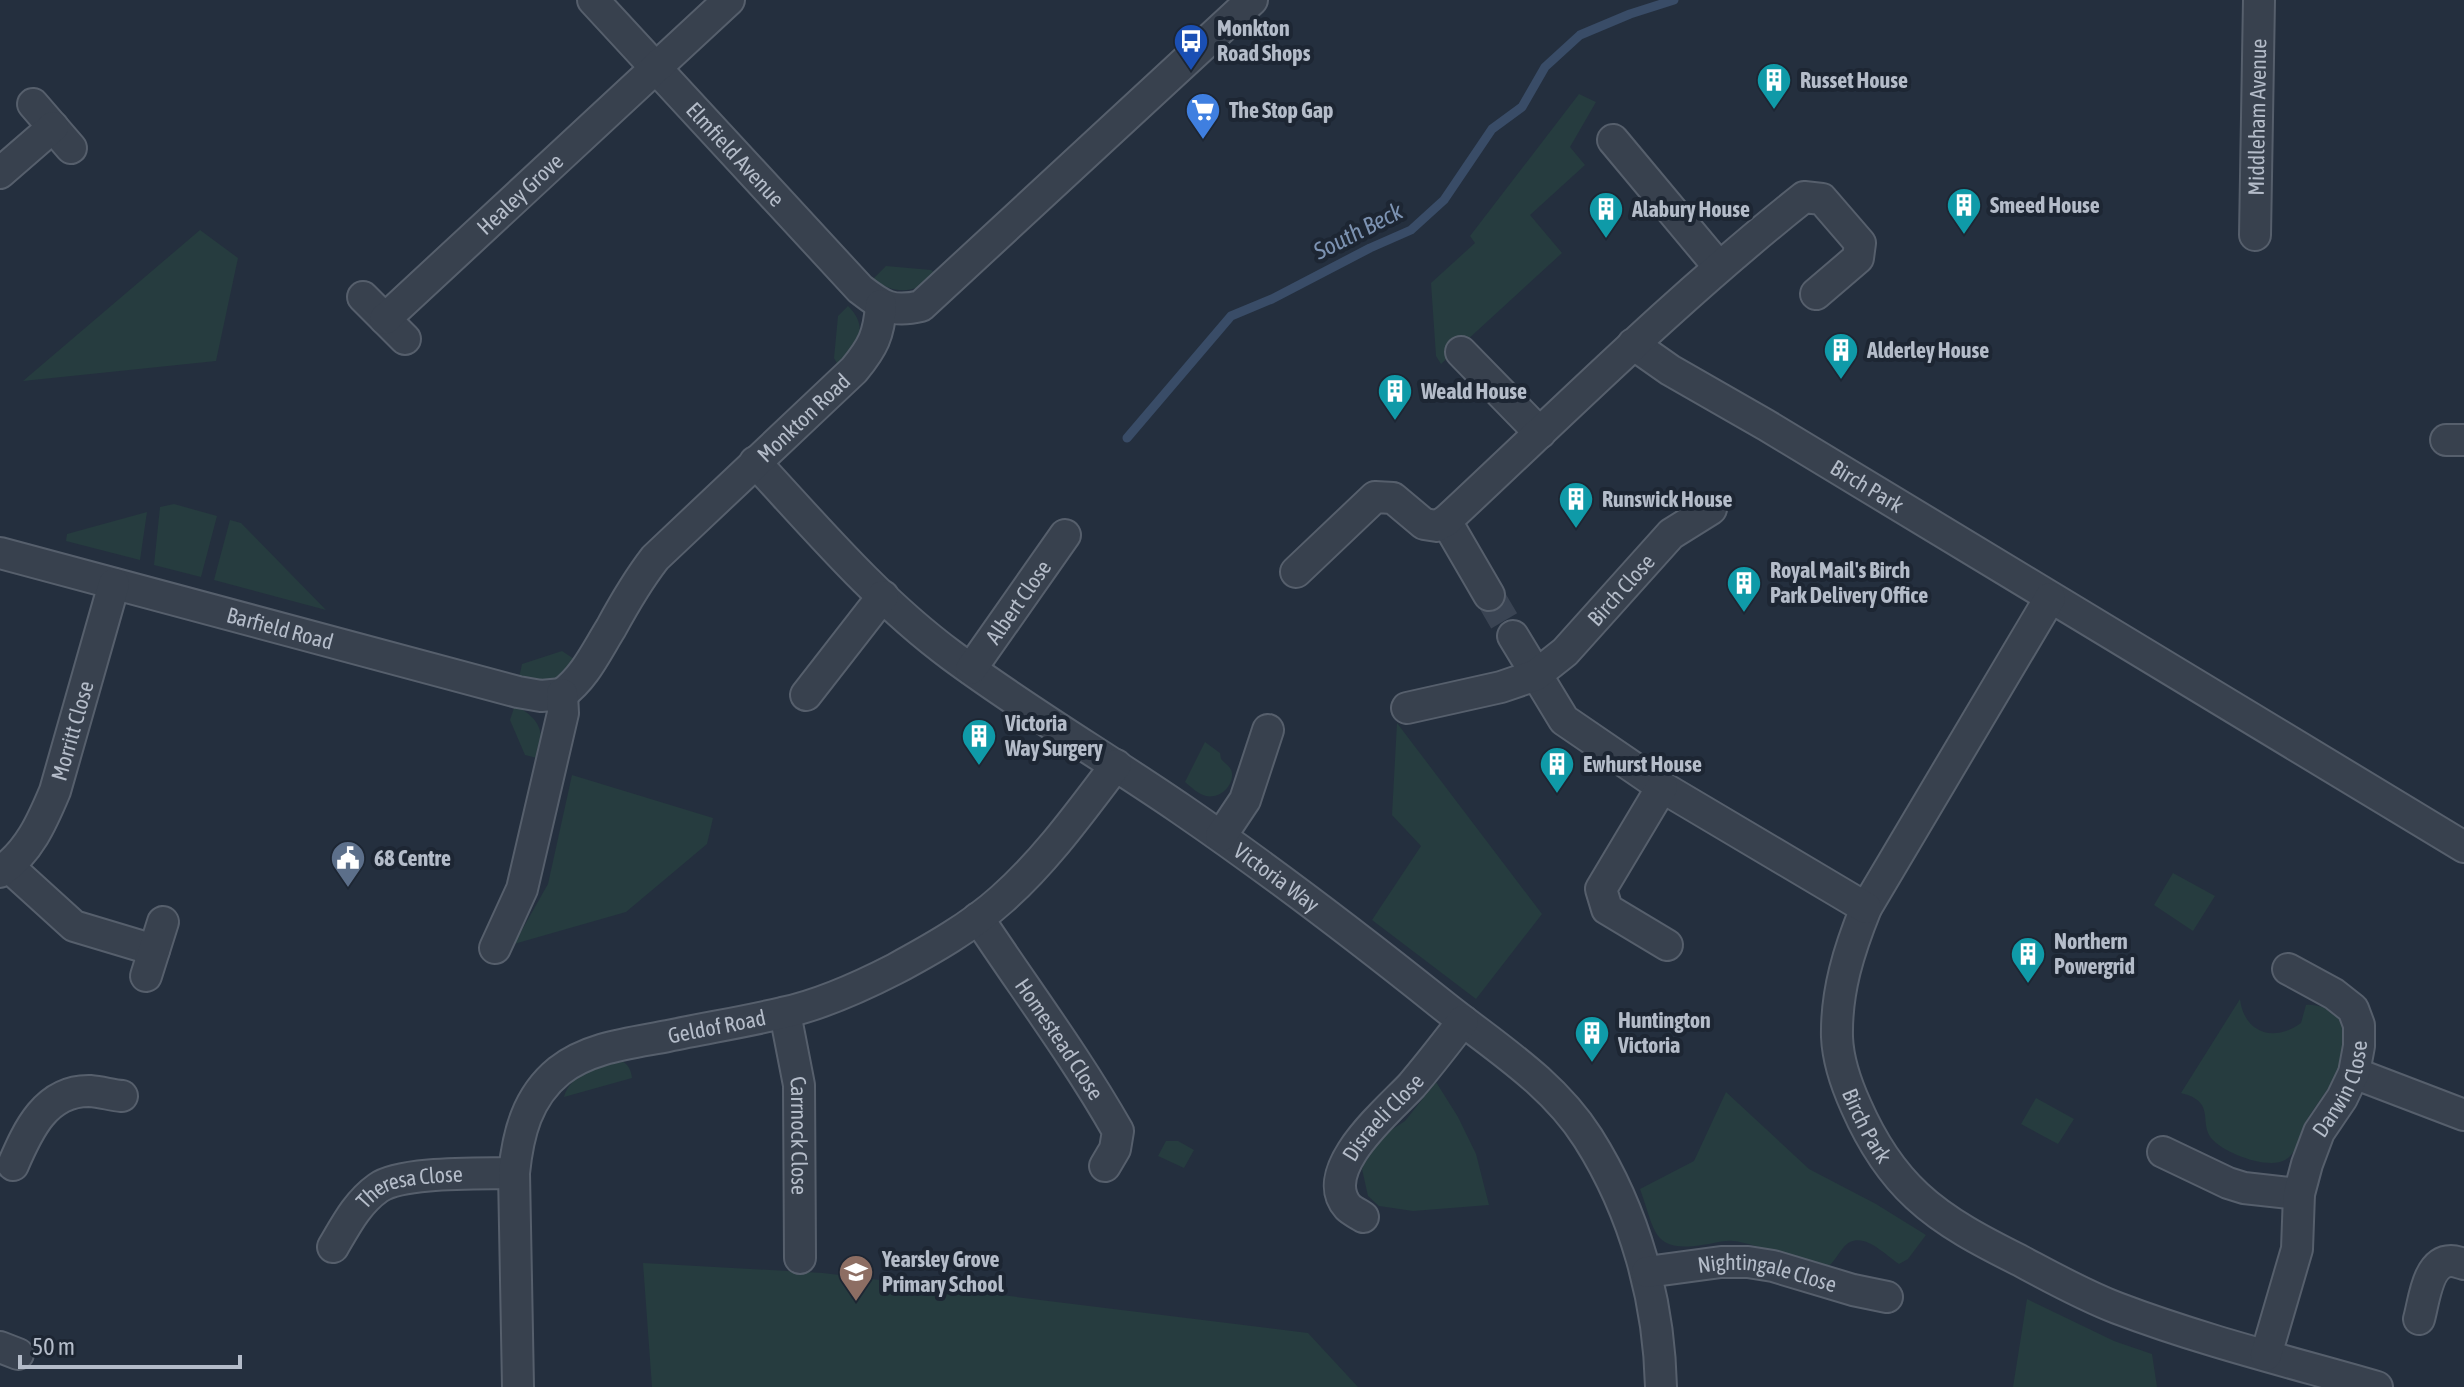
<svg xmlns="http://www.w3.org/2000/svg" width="2464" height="1387" font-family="'Asap Condensed',sans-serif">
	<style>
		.green { fill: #263c3f }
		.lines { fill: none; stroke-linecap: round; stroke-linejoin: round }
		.stream { stroke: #394c67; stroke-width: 9 }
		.minor-tunnel { stroke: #3a4453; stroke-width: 30; stroke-dasharray: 30 15; stroke-linecap: butt }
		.minor-casing { stroke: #565f6c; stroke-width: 34 }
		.minor { stroke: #38414e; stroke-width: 30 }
		.labels { text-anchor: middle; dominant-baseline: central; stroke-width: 8; stroke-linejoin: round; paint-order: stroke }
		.poi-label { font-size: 22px; font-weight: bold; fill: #b4bcc9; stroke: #1d2633; text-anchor: start }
		.street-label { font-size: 22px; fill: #b4bcc9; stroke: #1d2633 }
		.water-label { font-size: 24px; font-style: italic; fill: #7c92b1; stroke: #1d2633 }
	</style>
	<rect width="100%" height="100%" fill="#242f3e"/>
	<!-- green -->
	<path class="green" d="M1579 94 1596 102 1570 147 1585 165 1530 215 1562 253 1441 364 1436 356 1431 283 1475 243 1470 236Z
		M200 230 238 258 216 361 23 381Z
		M886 266 931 270 938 275C916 293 896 296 873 279Z
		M848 306C871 328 856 349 839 367L834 358 838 316Z
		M174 504 217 516 201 577 154 565 160 507Z
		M147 512 140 560 66 541 67 534Z
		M230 520 241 523 326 610 214 580Z
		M562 651 574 659C559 686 546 683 519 678L522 664Z
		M515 705C541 720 543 729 541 759L525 755 510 720Z
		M1397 723 1542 914 1476 999 1372 920 1421 846 1392 815Z
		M1205 742 1220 753 1221 759C1225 764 1232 767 1232 774 1233 787 1219 799 1206 796 1198 794 1191 787 1185 782Z
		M572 775 713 818 707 844 626 912 514 944 548 884Z
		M2173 873 2215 896 2193 931 2154 905Z
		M2240 999C2244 1033 2274 1043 2301 1023L2306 1005C2316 1004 2327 1008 2335 1014 2342 1020 2344 1027 2344 1036 2346 1074 2323 1092 2305 1123 2299 1135 2298 1153 2285 1160 2268 1170 2224 1153 2212 1139 2198 1122 2217 1102 2181 1093Z
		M620 1060C628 1064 631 1069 632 1078L564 1097C570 1074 600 1066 620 1060Z
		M1436 1082 1458 1117 1476 1154 1489 1205 1413 1211 1379 1206 1368 1196 1362 1169 1373 1142 1405 1121Z
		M1726 1092 1809 1169 1876 1204 1926 1235 1908 1259 1899 1264C1884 1254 1860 1227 1843 1248 1835 1258 1833 1265 1821 1271 1798 1262 1756 1243 1733 1241 1724 1240 1712 1244 1702 1245 1651 1253 1655 1229 1640 1189L1694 1161Z
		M2036 1098 2074 1119 2058 1144 2021 1124Z
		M1166 1141H1178L1194 1150 1184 1168 1158 1156Z
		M643 1263 823 1273 1308 1333 1358 1387H652Z
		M2027 1299 2114 1341 2152 1354 2157 1387H2013Z"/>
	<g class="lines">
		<!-- stream -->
		<path class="stream" d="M1127 438 1231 316 1272 299 1370 248 1411 230 1444 200 1492 129 1522 107 1545 67 1580 35 1630 14 1674 0"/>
		<!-- minor-tunnel -->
		<path class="minor-tunnel" d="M1489 595 1513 636"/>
		<!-- minor casing -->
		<g class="minor-casing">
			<g id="minor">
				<path id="s1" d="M593 0 860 289C882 306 892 313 921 306L1252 0"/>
				<path d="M33 104 71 148"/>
				<path d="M1613 140 1719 267"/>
				<path d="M0 173 53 127"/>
				<path id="s2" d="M2255 235 2259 0"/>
				<path d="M363 297 405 339"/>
				<path id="s3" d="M385 319 729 0"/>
				<path id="s4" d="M1633 344 1670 370 1766 425 2464 847"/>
				<path d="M1461 352 1540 433"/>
				<path d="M2446 440H2464"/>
				<path id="s5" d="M755 462C817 529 878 601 951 655 1025 710 1105 757 1181 809 1270 870 1355 935 1440 1003 1492 1045 1551 1080 1588 1138 1635 1212 1659 1300 1661 1387"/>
				<path d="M1446 521 1489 595"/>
				<path id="s6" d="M0 553 518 692 541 696 562 694"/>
				<path d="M1296 572 1375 497 1393 498 1424 524 1437 526 1446 521C1564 411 1678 297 1804 197L1822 199 1860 243 1858 258 1816 294"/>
				<path id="s7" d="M2050 598 1866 908C1849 950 1836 991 1837 1037 1838 1061 1846 1084 1856 1106 1870 1138 1891 1172 1917 1196 1946 1223 1983 1242 2019 1260 2051 1277 2083 1295 2117 1308 2201 1340 2290 1362 2377 1387"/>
				<path d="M1513 636 1564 720 1662 787 1866 908"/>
				<path id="s8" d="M971 669 1065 535"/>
				<path id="s9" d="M562 694C585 677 596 652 611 628 624 604 638 580 655 558L854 370C873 347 879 335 881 305"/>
				<path d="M806 695 883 596"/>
				<path id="s10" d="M1407 708 1501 687 1536 675 1565 652 1671 534 1711 509"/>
				<path d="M1662 787 1601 889 1607 909 1667 945"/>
				<path d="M1221 836 1245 800 1268 730"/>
				<path d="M8 866 74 926 154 950"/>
				<path id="s11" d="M0 872C29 852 42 822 55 791L114 584"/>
				<path id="s12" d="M978 918C1025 989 1076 1057 1118 1131L1115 1149 1105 1166"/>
				<path d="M495 948 522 889 563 713 562 694"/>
				<path d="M146 976 163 922"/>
				<path id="s13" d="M785 1013 799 1085 800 1258"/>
				<path d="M2354 1073 2464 1115"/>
				<path d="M2163 1152 2228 1183 2244 1188 2299 1194"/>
				<path d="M13 1165C28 1130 46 1090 90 1091 101 1092 112 1095 122 1096"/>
				<path id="s14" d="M1363 1217C1359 1214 1352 1211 1348 1207 1315 1170 1391 1108 1412 1085 1430 1064 1446 1043 1463 1021"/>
				<path id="s15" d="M333 1247C346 1225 357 1203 378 1188 401 1171 483 1174 514 1173"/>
				<path id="s16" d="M1647 1272 1721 1262H1748L1773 1266 1853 1290 1887 1297"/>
				<path d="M2419 1319C2424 1302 2427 1261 2451 1261 2456 1261 2460 1263 2464 1264"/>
				<path d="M0 1347 18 1354"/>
				<path id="s17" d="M2266 1355 2297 1249 2299 1194 2307 1164 2319 1132 2342 1098 2354 1073 2359 1046V1025L2353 1009 2334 994 2288 969"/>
				<path id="s18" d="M518 1387 514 1173C518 1134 527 1097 559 1071 589 1047 632 1043 668 1036 706 1028 744 1022 782 1013 820 1005 860 987 895 969 932 949 971 927 1002 899 1046 860 1081 811 1116 765"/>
			</g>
		</g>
		<!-- minor -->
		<use href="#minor" class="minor"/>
	</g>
	<!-- icons -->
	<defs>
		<g id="bus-pin" transform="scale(1.8)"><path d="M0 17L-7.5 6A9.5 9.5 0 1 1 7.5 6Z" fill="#1a4fb4" stroke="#1d2633"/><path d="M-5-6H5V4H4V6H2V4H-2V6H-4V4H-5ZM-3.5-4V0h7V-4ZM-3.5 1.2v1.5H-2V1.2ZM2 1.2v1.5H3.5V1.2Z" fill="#fff"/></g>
		<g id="building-pin" transform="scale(1.8)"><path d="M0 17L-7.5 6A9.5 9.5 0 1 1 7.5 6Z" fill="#0f9aa8" stroke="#1d2633"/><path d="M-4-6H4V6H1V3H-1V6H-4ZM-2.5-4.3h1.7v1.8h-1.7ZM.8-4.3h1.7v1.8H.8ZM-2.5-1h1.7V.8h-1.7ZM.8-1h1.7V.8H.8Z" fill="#fff"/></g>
		<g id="supermarket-pin" transform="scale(1.8)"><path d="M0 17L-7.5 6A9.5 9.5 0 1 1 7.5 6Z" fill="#3f7fe0" stroke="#1d2633"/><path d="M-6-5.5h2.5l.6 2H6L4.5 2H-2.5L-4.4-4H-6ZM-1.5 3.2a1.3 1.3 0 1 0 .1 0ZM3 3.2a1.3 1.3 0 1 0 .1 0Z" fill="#fff"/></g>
		<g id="civic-pin" transform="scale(1.8)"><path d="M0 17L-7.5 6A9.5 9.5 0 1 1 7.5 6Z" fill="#5c6f8a" stroke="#1d2633"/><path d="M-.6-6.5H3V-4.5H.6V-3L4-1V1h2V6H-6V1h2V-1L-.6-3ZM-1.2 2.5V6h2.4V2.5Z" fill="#fff"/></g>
		<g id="school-pin" transform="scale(1.8)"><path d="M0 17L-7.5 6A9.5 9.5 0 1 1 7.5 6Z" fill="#8d6e63" stroke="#1d2633"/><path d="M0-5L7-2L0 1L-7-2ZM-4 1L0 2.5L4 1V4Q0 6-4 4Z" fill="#fff"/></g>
	</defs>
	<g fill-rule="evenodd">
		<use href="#bus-pin" x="1191" y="41"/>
		<use href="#building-pin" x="1774" y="80"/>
		<use href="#supermarket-pin" x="1203" y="110"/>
		<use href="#building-pin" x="1964" y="205"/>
		<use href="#building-pin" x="1606" y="209"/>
		<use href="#building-pin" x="1841" y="350"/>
		<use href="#building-pin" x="1395" y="391"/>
		<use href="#building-pin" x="1576" y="499"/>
		<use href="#building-pin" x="1744" y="583"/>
		<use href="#building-pin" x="979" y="736"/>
		<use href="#building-pin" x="1557" y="764"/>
		<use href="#civic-pin" x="348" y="858"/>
		<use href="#building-pin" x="2028" y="954"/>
		<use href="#building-pin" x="1592" y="1033"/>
		<use href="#school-pin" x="856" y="1272"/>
	</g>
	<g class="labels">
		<!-- poi labels -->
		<g class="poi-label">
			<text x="1217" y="28">Monkton<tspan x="1217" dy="25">Road Shops</tspan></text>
			<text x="1800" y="80">Russet House</text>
			<text x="1229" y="110">The Stop Gap</text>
			<text x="1990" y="205">Smeed House</text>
			<text x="1632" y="209">Alabury House</text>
			<text x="1867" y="350">Alderley House</text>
			<text x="1421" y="391">Weald House</text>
			<text x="1602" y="499">Runswick House</text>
			<text x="1770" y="570">Royal Mail's Birch<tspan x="1770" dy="25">Park Delivery Office</tspan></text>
			<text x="1005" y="723">Victoria<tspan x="1005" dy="25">Way Surgery</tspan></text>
			<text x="1583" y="764">Ewhurst House</text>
			<text x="374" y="858">68 Centre</text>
			<text x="2054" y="941">Northern<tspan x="2054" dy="25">Powergrid</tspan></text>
			<text x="1618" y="1020">Huntington<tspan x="1618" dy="25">Victoria</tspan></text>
			<text x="882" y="1259">Yearsley Grove<tspan x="882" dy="25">Primary School</tspan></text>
		</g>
		<!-- street labels -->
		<g class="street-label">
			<text stroke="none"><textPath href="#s2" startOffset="118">Middleham Avenue</textPath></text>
			<text stroke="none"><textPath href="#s1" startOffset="210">Elmfield Avenue</textPath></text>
			<text stroke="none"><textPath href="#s3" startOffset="184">Healey Grove</textPath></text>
			<text stroke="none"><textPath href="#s9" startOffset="370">Monkton Road</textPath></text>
			<text stroke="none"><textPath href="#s4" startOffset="274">Birch Park</textPath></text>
			<text stroke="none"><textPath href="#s10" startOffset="254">Birch Close</textPath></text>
			<text stroke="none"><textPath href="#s8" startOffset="82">Albert Close</textPath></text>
			<text stroke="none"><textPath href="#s6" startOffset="290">Barfield Road</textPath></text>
			<text stroke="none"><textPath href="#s11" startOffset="162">Morritt Close</textPath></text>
			<text stroke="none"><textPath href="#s5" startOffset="670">Victoria Way</textPath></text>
			<text stroke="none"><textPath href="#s18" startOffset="494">Geldof Road</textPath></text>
			<text stroke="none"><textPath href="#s12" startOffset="146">Homestead Close</textPath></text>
			<text stroke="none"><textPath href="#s17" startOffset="280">Darwin Close</textPath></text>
			<text stroke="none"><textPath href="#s14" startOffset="124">Disraeli Close</textPath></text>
			<text stroke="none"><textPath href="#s7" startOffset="588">Birch Park</textPath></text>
			<text stroke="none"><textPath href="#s13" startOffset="124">Carrnock Close</textPath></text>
			<text stroke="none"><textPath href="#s15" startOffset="106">Theresa Close</textPath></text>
			<text stroke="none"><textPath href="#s16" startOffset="122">Nightingale Close</textPath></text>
		</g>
		<!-- water labels -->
		<g class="water-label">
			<text transform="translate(1358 231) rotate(-27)">South Beck</text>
		</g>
	</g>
	<!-- scale -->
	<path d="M20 1355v12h220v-12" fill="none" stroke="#b4bcc9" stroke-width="4"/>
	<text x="32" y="1355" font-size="24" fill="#b4bcc9" stroke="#1d2633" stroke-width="6" paint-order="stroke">50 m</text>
</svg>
